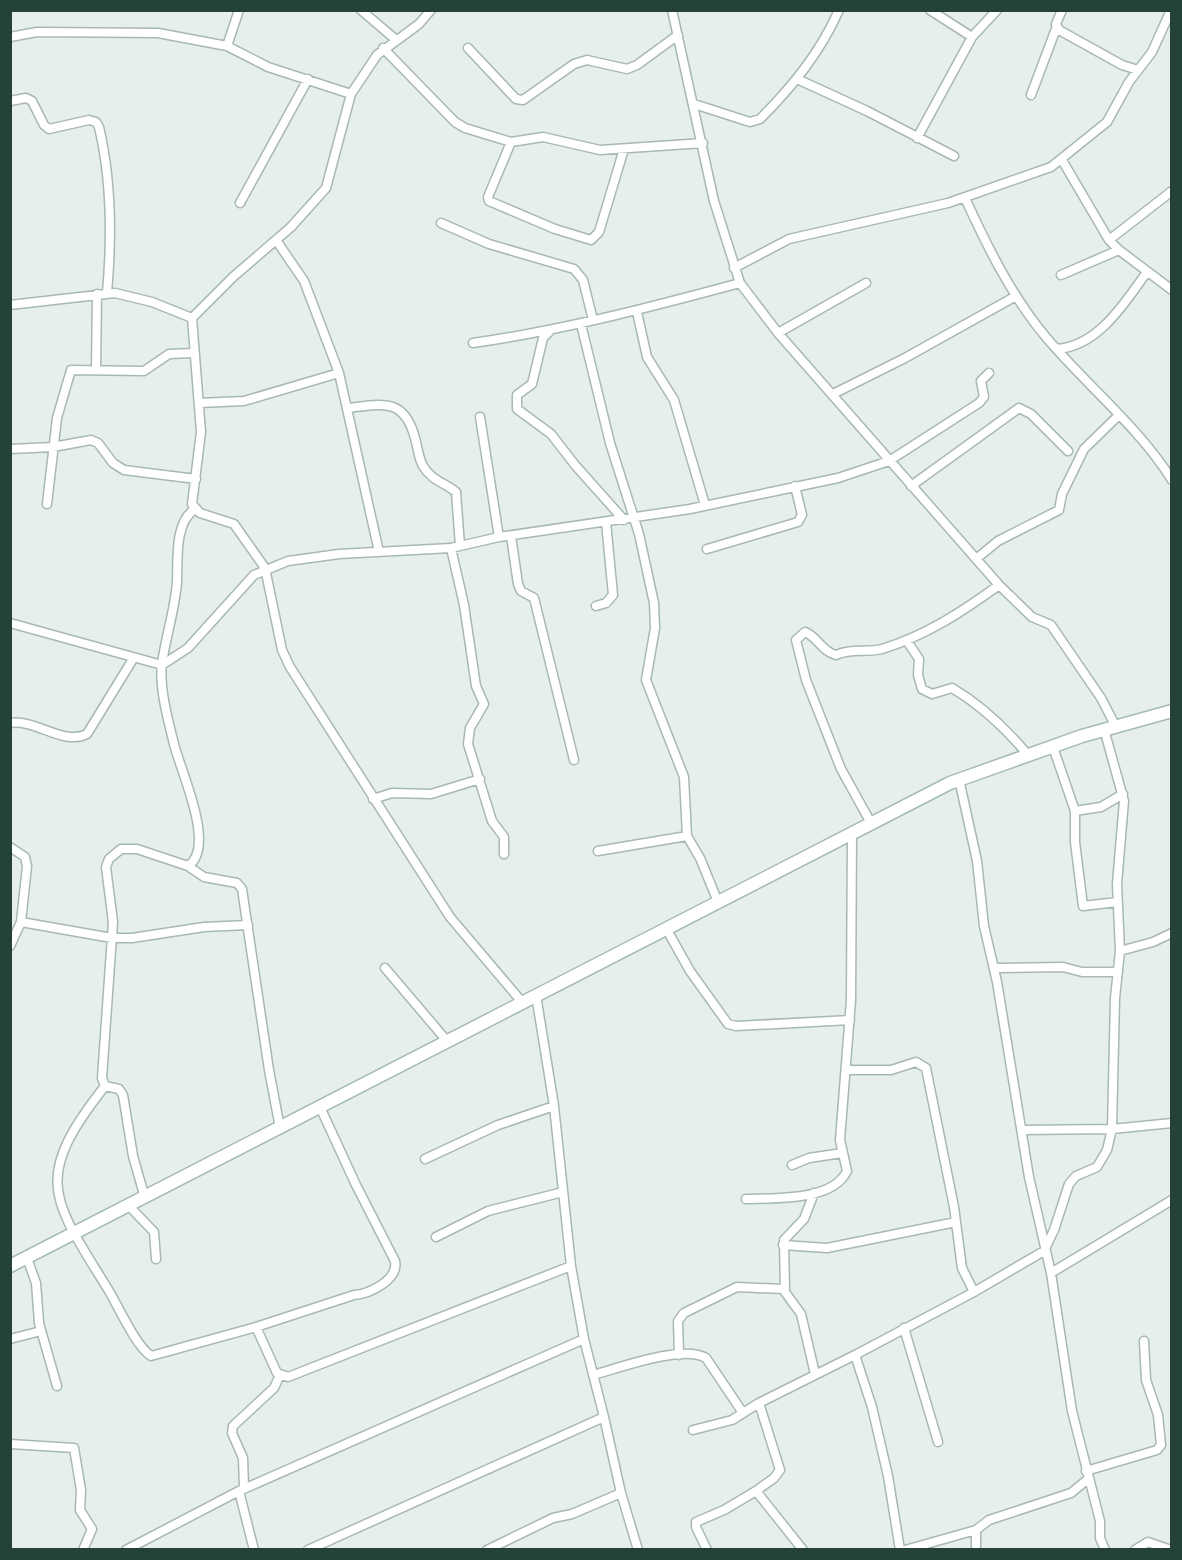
<svg xmlns="http://www.w3.org/2000/svg" width="1182" height="1560" font-family="'Nunito Sans',sans-serif">
	<style>
		.lines { fill: none; stroke-linecap: round; stroke-linejoin: round }
		.street-casing { stroke: #a8b8b2; stroke-width: 11 }
		.secondary-casing { stroke: #a4bbb3; stroke-width: 15 }
		.street { stroke: #fff; stroke-width: 8 }
		.secondary { stroke: #fff; stroke-width: 12 }
	</style>
	<rect width="100%" height="100%" fill="#e6efeb"/>
	<g class="lines">
		<!-- street casing -->
		<g class="street-casing">
			<path id="street" d="M361 10 395 39
				M431 10 419 24 377 55 351 94 326 188 291 227 233 277 192 318 201 432 192 504 200 513 234 524 265 568 282 650 290 667 450 917 522 1002
				M672 10 714 201 740 283 778 333 999 585 1032 617 1051 625 1101 698 1115 725
				M930 10 972 37
				M1062 10 1056 24 1059 30 1122 65 1138 70
				M10 37 37 32 158 33 227 46 268 67 351 94
				M227 46 239 10
				M383 48 455 122 465 128 511 142 543 137 600 150 703 143
				M468 48 516 99 523 100 574 64 587 60 627 69 637 65 678 35
				M797 79 867 111 954 156
				M1031 95 1057 26
				M10 101 26 98 32 101 44 125 49 129 89 120 96 122 99 127C112 182 112 237 107 293
				M694 104 750 122 760 119C792 87 820 53 839 10
				M917 138 972 37 997 10
				M511 142 488 197 489 201 555 229 591 240 599 232 624 149
				M1062 160 1109 240 1119 250 1172 290
				M965 198C987 246 1011 295 1045 336 1086 385 1138 426 1172 480
				M240 203 308 79
				M441 223 489 244 574 269 583 280 593 320
				M276 240 304 281 339 373 379 552
				M1109 240 1172 191
				M734 268 789 239 948 203 1051 167 1107 122 1129 82 1152 52 1171 10
				M1061 275 1119 250
				M10 305 115 293 152 302 192 318
				M637 312 647 357 674 400 705 505
				M581 324 610 443 639 534 654 603 655 628 646 680 684 777 687 836
				M549 332 543 338 532 384 517 395V409L551 434 575 465 624 520
				M778 333 866 283
				M473 343C564 330 651 307 740 283
				M1057 349C1099 346 1125 302 1147 272
				M96 370 97 294
				M833 394 905 358 1016 296
				M199 403 244 401 339 373
				M348 408C382 404 404 397 415 438 418 448 418 457 423 466 431 480 445 483 456 492L460 546
				M480 417 499 537
				M10 449 53 447 91 440 98 443 113 463 124 470 196 479
				M911 486 1019 408 1031 414 1068 451
				M47 504 57 418 71 370 144 371 169 354 194 353
				M511 536 518 584 521 591 534 598 574 760
				M451 548 464 605 476 686 484 704 470 728 468 744 492 821 504 837V854
				M707 549 798 522 802 515 795 486
				M976 559 998 541 1059 510 1062 494 1084 449 1119 415
				M596 606 606 603 613 595 606 522
				M10 623 162 665 188 648 254 575 288 561 339 554 451 548 499 537 690 509 838 478 889 461 979 403 984 397 981 381 989 373
				M907 641 919 659 918 675 922 689 932 694 952 688C981 705 1007 730 1028 755
				M10 723C36 719 63 746 87 734L133 659
				M1053 747 1075 811V842L1083 906 1117 902
				M959 779 977 861 984 926 997 982 1029 1177 1051 1273 1072 1411 1100 1521V1538L1105 1550
				M373 799 392 793 431 794 480 779
				M1075 811 1101 807 1123 794
				M871 823 841 769 806 680 796 640 805 632C818 637 821 651 836 655 851 648 866 653 882 649 925 636 962 612 999 585
				M10 847 25 857 27 866 21 922 10 946
				M598 851 687 836 700 858 718 902
				M188 866C217 847 180 770 174 744 168 720 159 688 162 663 166 636 175 609 177 582 178 561 174 522 195 509
				M21 922 112 938H132L204 927 248 925
				M667 930 690 971 728 1024 736 1026 850 1020
				M1120 951 1153 942 1172 933
				M385 968 447 1041
				M994 968 1063 967 1082 972H1118
				M846 1070H891L916 1062 926 1068 954 1207 962 1268 974 1292
				M105 1086C31 1180 52 1198 109 1291 119 1308 136 1346 151 1356L256 1327 354 1295C369 1294 399 1280 395 1261L356 1185 320 1107
				M105 1086 102 1078 113 922 106 867 109 859 121 849H137L188 866 204 877 237 883 242 889 269 1070 280 1128
				M105 1086 119 1089 123 1095 133 1156 145 1198
				M1022 1130 1112 1129 1172 1123
				M425 1159 498 1125 554 1106
				M792 1165 809 1158 842 1153
				M814 1193 804 1219 784 1240 785 1292 801 1314 815 1374
				M746 1199C776 1198 833 1201 847 1171L840 1140 851 1000 852 833
				M129 1206 154 1232 156 1259
				M436 1237 488 1211 563 1192
				M783 1245 827 1248 956 1222
				M27 1258 36 1283 39 1323 57 1386
				M1051 1273 1172 1200
				M256 1327 277 1373 288 1377 571 1266 554 1106 536 995
				M904 1328 938 1442
				M10 1339 41 1331
				M679 1355 678 1321 684 1313 737 1287 784 1289
				M855 1355 974 1292 1044 1251 1054 1230 1069 1184 1076 1176 1097 1167 1107 1150 1112 1129 1115 998 1120 951 1117 884 1124 801 1104 729
				M593 1375C619 1368 683 1344 706 1358L743 1413
				M604 1417 621 1493 638 1550
				M693 1430 732 1420 759 1403 855 1355 872 1407 888 1476 900 1550
				M10 1444 74 1448 81 1490 80 1510 92 1529 83 1550
				M1086 1471 1157 1450 1161 1445 1158 1415 1146 1380 1144 1341
				M244 1488 243 1458 232 1433 233 1426 274 1388 280 1375
				M756 1491 774 1478 780 1470 759 1403
				M126 1550 239 1491
				M254 1550 239 1491 584 1339
				M308 1550 604 1417 584 1339 571 1266
				M487 1550 553 1518 572 1514 621 1493
				M707 1550 696 1527V1522L724 1510 756 1491 803 1550
				M905 1550 976 1530
				M976 1550V1530L989 1520 1071 1493 1088 1479
				M1135 1550 1148 1542 1171 1550"/>
		</g>
		<!-- secondary casing -->
		<g class="secondary-casing">
			<path id="secondary" d="M10 1266 950 783 1082 736 1172 711"/>
		</g>
		<!-- street -->
		<use href="#street" class="street"/>
		<!-- secondary -->
		<use href="#secondary" class="secondary"/>
	</g>
	<!-- border -->
	<rect width="1182" height="1560" fill="none" stroke="#24423a" stroke-width="24"/>
</svg>
